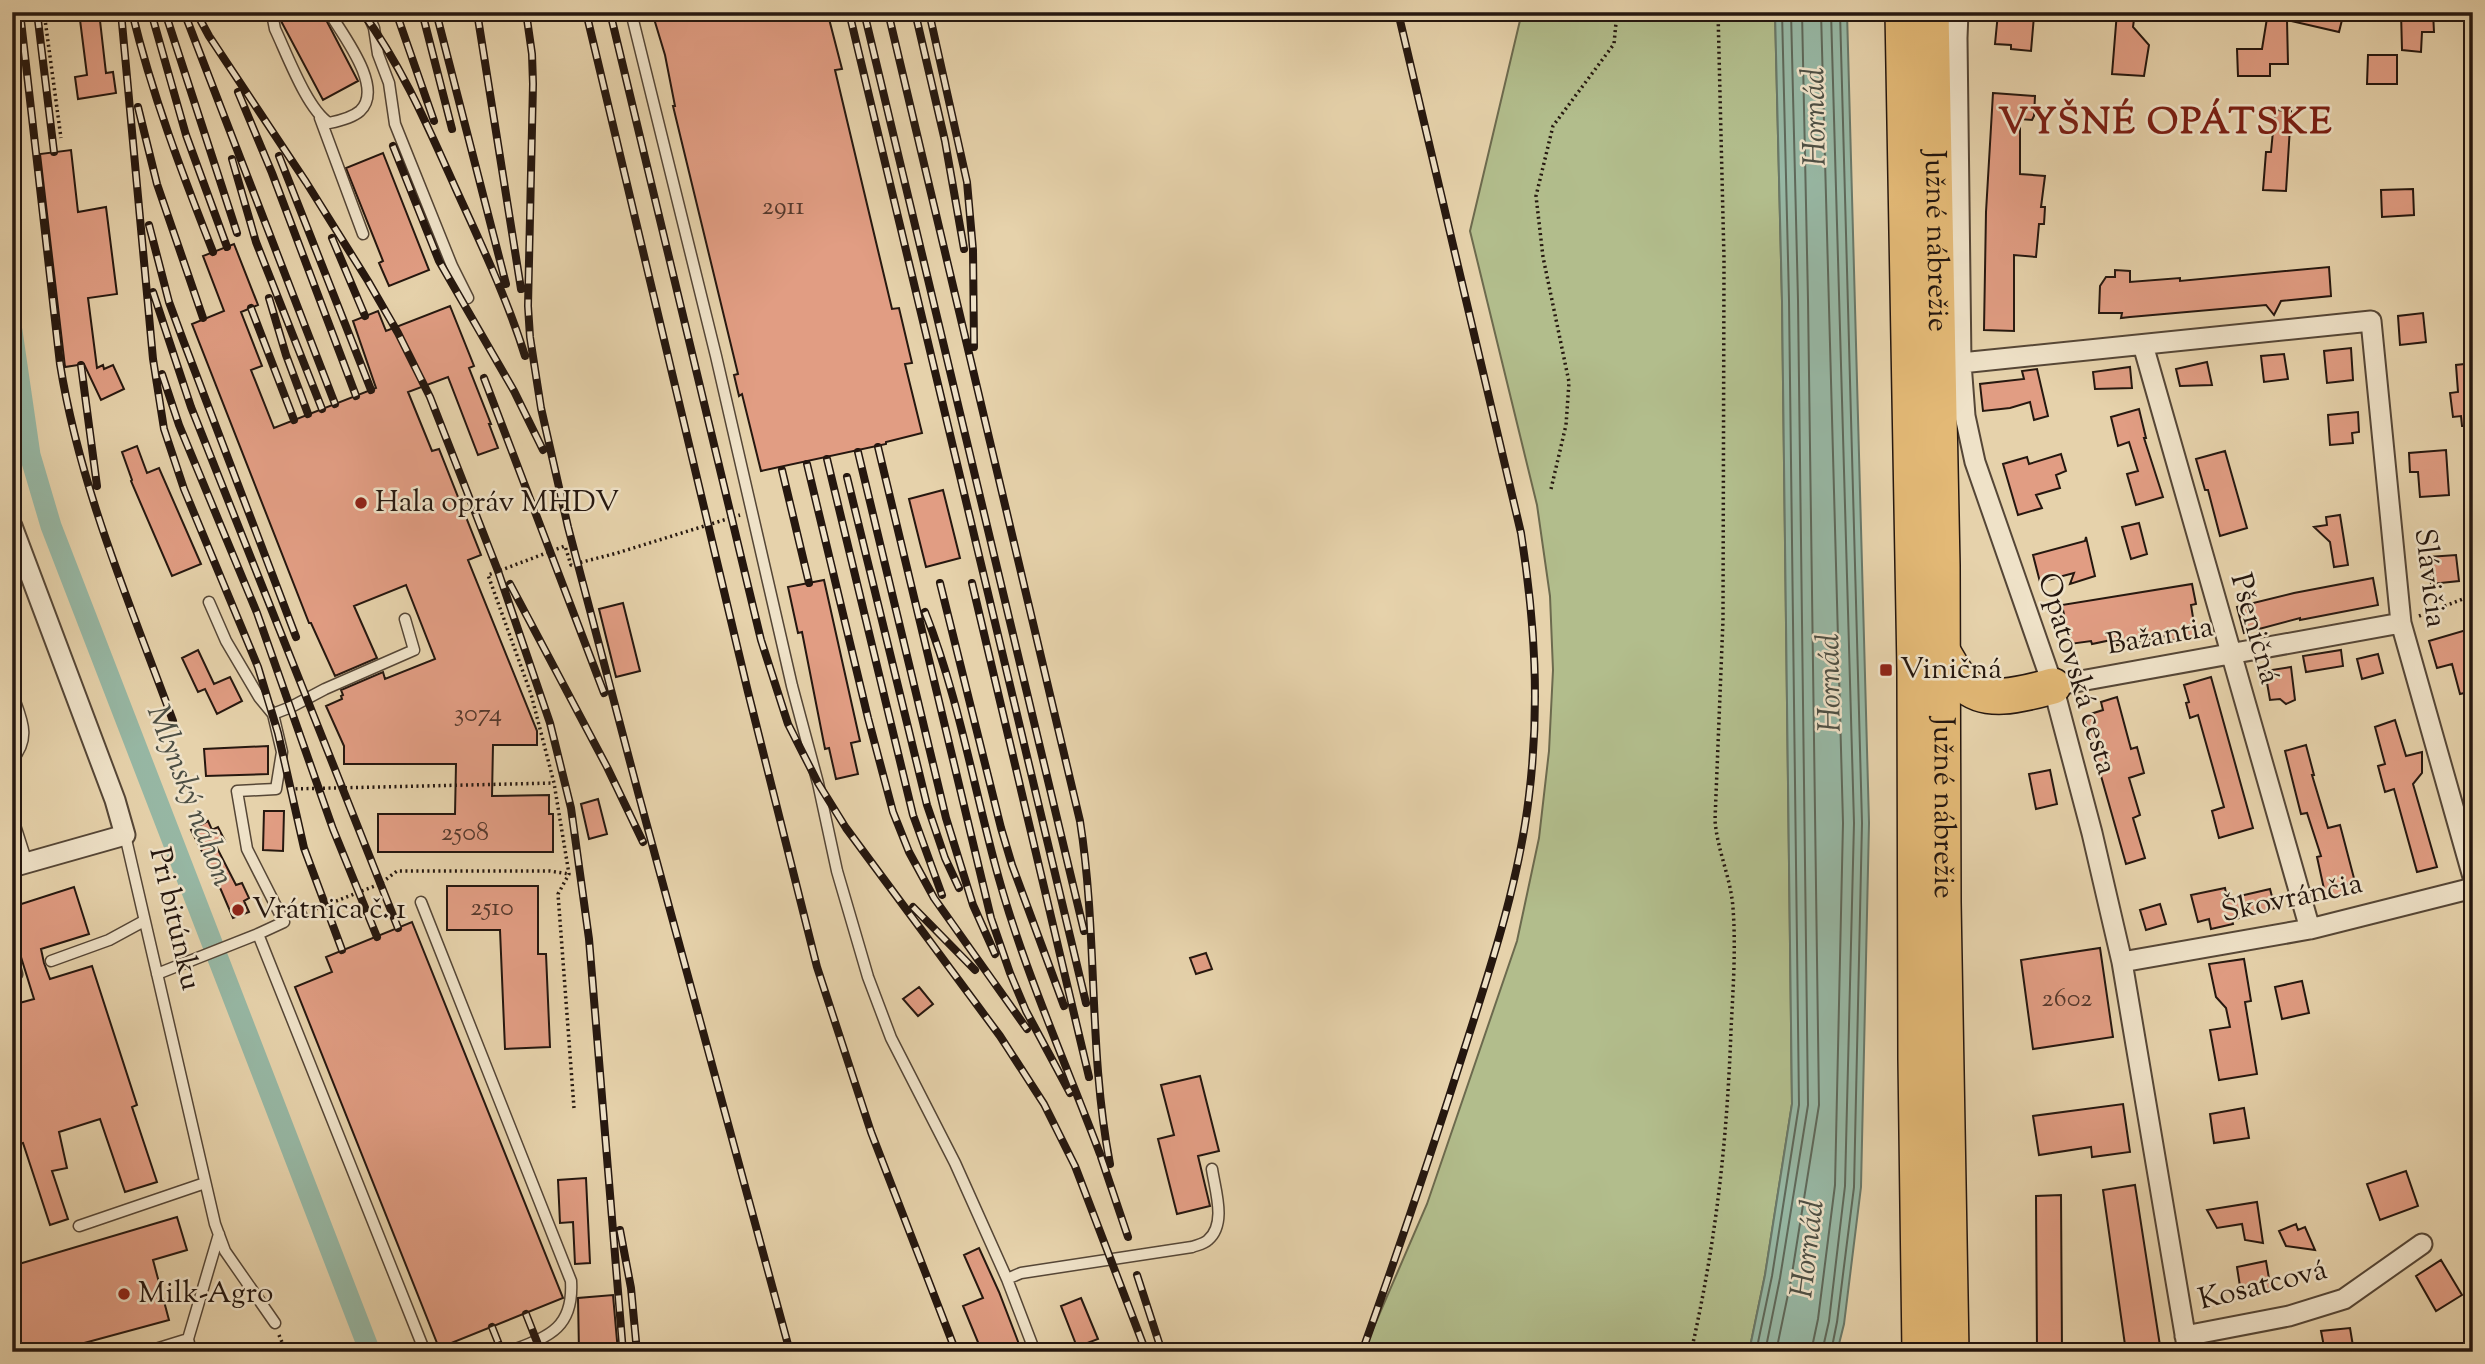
<svg xmlns="http://www.w3.org/2000/svg" width="2485" height="1364" font-family="'Sorts Mill Goudy',serif">
	<style>
		.green { fill: #b2bd8c; stroke: #6c6a4e; stroke-width: 2 }
		.water { fill: #97b8a5; stroke: #697869; stroke-width: 2 }
		.lines { fill: none; stroke-linecap: round; stroke-linejoin: round }
		.shore { stroke: #5e685a; stroke-width: 2 }
		.canal { stroke: #97b8a5; stroke-width: 21 }
		.building { fill: #e19d83; stroke: #25170f; stroke-width: 2 }
		.lane-casing { stroke: #554636; stroke-width: 13 }
		.street-casing { stroke: #554636; stroke-width: 23 }
		.highway-casing { stroke: #25170f; stroke-width: 38 }
		.path { stroke: #25170f; stroke-width: 3.5; stroke-dasharray: 2 3.5; stroke-linecap: butt }
		.lane { stroke: #efe2c8; stroke-width: 10 }
		.street { stroke: #efe2c8; stroke-width: 19 }
		.highway { stroke: #e3b976; stroke-width: 35 }
		.rail-casing { stroke: #25170f; stroke-width: 8 }
		.rail { stroke: #efe2c8; stroke-width: 5; stroke-dasharray: 16; stroke-linecap: butt }
		.poi-dot { fill: #8f2418; stroke: #efe2c8; stroke-width: 2.5 }
		.labels { text-anchor: middle; dominant-baseline: central; stroke-width: 5; stroke-linejoin: round; paint-order: stroke }
		.number-label { font-size: 26px; fill: #54382c }
		.street-label { font-size: 30px; fill: #25170f; stroke: #efe2c8 }
		.poi-label { font-size: 30px; fill: #25170f; stroke: #efe2c8; text-anchor: start }
		.water-label { font-size: 32px; font-style: italic; fill: #4d4f44; stroke: #efe2c8 }
		.district-label { font-size: 37px; font-weight: bold; letter-spacing: 2px; fill: #7a1f14; stroke: #efe2c8 }
	</style>
	<rect width="100%" height="100%" fill="#e6d2ab"/>
	<filter id="stains"><feTurbulence type="fractalNoise" baseFrequency=".00286" numOctaves="4"/><feColorMatrix values="0 0 0 0 .2 0 0 0 0 .09 0 0 0 0 .02 0 0 0 .5 -.17"/></filter>
	<radialGradient id="worn" r=".72"><stop offset=".6" stop-color="#630" stop-opacity="0"/><stop offset="1" stop-color="#630" stop-opacity=".3"/></radialGradient>
	<!-- green -->
	<path class="green" d="M1522 12H1775L1782 301 1792 1104 1765 1275 1749 1352H1363L1427 1204 1517 941 1539 838 1549 751 1553 670 1550 596 1537 505 1470 231Z"/>
	<!-- water -->
	<path class="water" d="M1775 12H1847L1869 823 1861 1187 1844 1324 1837 1352H1749L1765 1275 1792 1104 1782 301Z"/>
	<g class="lines">
		<!-- shore -->
		<path class="shore" d="M1756 1352 1772 1276 1799 1105 1789 300 1782 12
			M1765 1352 1780 1278 1808 1105 1798 300 1791 12
			M1776 1352 1791 1280 1819 1105 1808 300 1802 12
			M1811 1352 1818 1319 1835 1185 1843 823 1821 12
			M1822 1352 1829 1321 1845 1186 1854 823 1831 12
			M1831 1352 1837 1322 1854 1187 1862 823 1840 12"/>
		<!-- canal -->
		<path class="canal" d="M12 331 30 455 51 526 370 1352"/>
	</g>
	<!-- building -->
	<path class="building" d="M79 12H99L106 73 113 72 116 93 78 99 75 77 87 75Z
		M299 12H322L358 81 323 100 281 21Z
		M652 12H822V16L828 15 842 69 835 70 892 309 899 308 912 363 905 364 922 433 886 442V444L761 471 742 394 739 396 734 375 738 374 673 106H675L665 55Z
		M2117 12H2135L2133 27 2149 45 2144 76 2112 74Z
		M2268 12H2328L2343 16 2339 32 2287 20 2288 64H2270V76H2238L2237 49H2262Z
		M2401 12H2433L2434 32H2422L2421 52 2402 50Z
		M1998 13 2034 16 2031 51 2011 49V45L1995 44Z
		M2368 55H2397V84H2367Z
		M1993 93 2035 96 2034 116 2032 120 2020 119V174L2045 176 2041 207H2045L2044 224H2039L2036 257 2014 255V331L1984 330 1986 212Z
		M2275 110 2291 111 2286 191 2263 190 2266 152H2271Z
		M71 150 78 212 106 207 117 294 88 298 97 368 103 365 104 369 113 365 124 389 101 400 84 364 65 367 40 154Z
		M383 153 429 270 389 286 379 263 383 261 346 168Z
		M2413 189 2414 215 2382 217 2381 190Z
		M234 244 258 305 241 312 262 366 251 370 274 428 376 388 353 321 378 311 386 331 450 306 474 366 469 368 491 424H489L498 448 478 455 448 377 408 392 432 451 439 449 481 555 468 560 537 731V745H493L492 796 549 795V814H553V852H378V814H455L456 764H344V746L326 706 342 699 341 696 343 695 341 690 383 672 385 679 435 659 406 585 354 606 377 658 335 676 311 623H309L192 324 224 311 203 256Z
		M2329 267 2331 296 2281 301 2274 315 2266 305 2130 317 2121 318 2122 313H2099L2100 286 2106 277H2115V270L2130 271V282L2180 278V281Z
		M2423 313 2426 342 2400 345 2398 316Z
		M2351 348 2353 380 2327 383 2324 351Z
		M2284 354 2288 379 2264 382 2261 356Z
		M2207 362 2212 385 2180 386 2176 369Z
		M2473 363V426H2462L2461 416 2453 417 2450 393 2458 392 2456 365Z
		M2130 367 2132 388 2095 389 2093 372Z
		M2037 369 2048 416 2034 420 2030 402 2010 408 1983 411 1980 384 2024 379 2022 371Z
		M2139 409 2146 438H2144L2163 497 2136 505 2127 474 2138 471 2129 442 2118 446 2111 417Z
		M2358 412 2359 432 2352 433 2353 443 2330 445 2328 415Z
		M137 446 147 473 159 468 201 564 172 576 131 481 132 480 122 452Z
		M2446 450 2449 495 2420 497 2418 472H2410L2409 453Z
		M2225 451 2247 528 2220 536 2208 490H2205L2196 459Z
		M2061 454 2066 471 2056 475 2060 488 2036 495 2042 508 2018 515 2003 464 2027 457 2029 464Z
		M943 490 960 558 926 567 909 499Z
		M2340 515 2348 565 2334 567 2330 542 2314 527 2327 525 2326 517Z
		M2139 523 2147 554 2131 559 2122 527Z
		M2086 537 2095 576 2070 584 2074 573 2040 582 2033 555 2085 541Z
		M2456 555 2459 581 2431 584 2428 557Z
		M2373 578 2378 605 2300 620V618L2244 633 2237 607 2294 593Z
		M824 580 860 741 851 743 858 774 836 779 829 748 825 749 802 632 798 633 788 587Z
		M2192 584 2196 604 2191 605 2196 636 2167 641 2166 636 2117 645 2116 639 2092 644 2091 641 2070 644 2062 605Z
		M623 603 640 671 616 677 599 609Z
		M2473 628V691L2460 694 2452 664 2437 668 2429 641Z
		M198 650 214 684 230 677 242 701 217 714 205 689 198 692 182 658Z
		M2341 650 2343 666 2306 672 2303 656Z
		M2378 654 2383 673 2362 679 2357 659Z
		M2291 667 2295 700 2286 704 2280 699 2270 700 2265 671Z
		M2211 677 2253 828 2219 838 2212 811 2224 807 2198 715 2190 718 2186 703 2189 702 2184 685Z
		M2117 697 2131 749 2137 747 2144 773 2129 778 2140 815 2133 818 2145 858 2126 864 2084 716 2103 710 2101 702Z
		M2395 720 2406 756 2422 752V773L2413 784 2437 867 2417 872 2394 789 2385 792 2378 766 2385 764 2375 727Z
		M2306 745 2314 775H2312L2328 828 2340 825 2355 882 2345 885 2347 892 2326 898 2317 857 2321 856 2307 813 2301 814 2285 751Z
		M268 746V774L206 776 204 749Z
		M2050 770 2057 804 2036 809 2029 774Z
		M598 799 607 834 589 839 581 804Z
		M264 811H284L283 851 263 850Z
		M208 821 212 830 218 827 225 841 216 846 236 885 242 883 249 898 244 901 249 912 233 918 218 883 191 830Z
		M447 886H538V954H546L550 1047 505 1049 500 930H447Z
		M74 887 89 934 41 949 44 963 50 979 92 966 137 1105 132 1107 157 1182 125 1192 100 1119 59 1132 67 1168 52 1171 68 1219 50 1225 23 1143 12 1146V1005L34 999 12 928V907Z
		M2225 888 2227 899 2270 889 2275 908 2232 920 2233 924 2211 929 2209 919 2198 922 2191 895Z
		M2160 904 2166 924 2146 930 2140 910Z
		M412 922 563 1298 439 1348 295 987 332 972 326 957Z
		M2100 948 2113 1037 2033 1049 2021 960Z
		M1206 953 1212 969 1196 974 1190 958Z
		M2244 959 2251 1001 2245 1002 2257 1074 2219 1080 2210 1030 2230 1027 2226 1008 2216 997 2209 964Z
		M2302 981 2309 1013 2282 1019 2275 987Z
		M919 987 933 1004 918 1016 903 999Z
		M1200 1076 1219 1151 1198 1156 1210 1206 1177 1214 1158 1139 1174 1135 1161 1085Z
		M2123 1104 2130 1152 2092 1157 2091 1147 2039 1155 2033 1116Z
		M2244 1108 2249 1138 2214 1143 2210 1114Z
		M2406 1171 2418 1206 2380 1220 2367 1184Z
		M586 1178 590 1263 575 1264 573 1222 560 1223 558 1180Z
		M2135 1185 2161 1352H2126L2103 1190Z
		M2061 1195 2062 1352H2037L2036 1196Z
		M2257 1202 2263 1243 2245 1240 2242 1224 2217 1228 2207 1210Z
		M177 1217 187 1250 153 1260 169 1320 51 1352H12V1266Z
		M2296 1224 2298 1230 2305 1227 2315 1250 2286 1246 2279 1231Z
		M979 1248 999 1292 1022 1352H982L963 1306 983 1298 964 1255Z
		M2441 1260 2462 1295 2436 1311 2416 1276Z
		M2266 1261 2271 1290 2241 1293 2237 1267Z
		M613 1295 618 1352H579L578 1298Z
		M1081 1298 1098 1339 1077 1347 1061 1306Z
		M2350 1328 2354 1352H2325L2321 1331Z"/>
	<g class="lines">
		<!-- lane casing -->
		<g class="lane-casing">
			<path id="lane" d="M280 12 273 19 275 29C287 54 307 109 329 123 339 121 352 118 360 111 385 88 342 34 329 12
				M367 12 374 28 378 54 389 83 395 124 452 266 468 298
				M631 12 716 356 792 686 818 783 837 871 868 977 891 1038 955 1163 1007 1279
				M320 118 363 234
				M209 602 226 641 259 697 273 714 282 752 276 789 237 791 247 849 284 922 258 934
				M12 693C21 719 32 737 12 760
				M273 714 291 707 325 689 414 650 405 619
				M12 816 27 863
				M125 835 215 1224 225 1251 275 1323
				M421 902 571 1281C574 1330 547 1337 508 1352
				M12 955 17 974 12 977
				M51 961 109 940 144 921
				M157 974 258 934 425 1352
				M79 1226 205 1183
				M146 1352 188 1339
				M191 1352 188 1339 219 1234
				M1035 1352 1007 1279 1021 1273 1192 1247C1197 1245 1204 1244 1208 1240 1227 1224 1215 1190 1212 1169"/>
		</g>
		<!-- street casing -->
		<g class="street-casing">
			<path id="street" d="M1958 12 1957 38 1961 363 1965 416 1975 462 2053 686 2092 833 2122 962 2188 1352
				M2143 345 2310 929
				M1961 363 2371 321 2401 623 2473 877
				M12 526 115 800 125 835 12 867
				M2053 686 2401 623
				M2122 962 2310 929 2473 888
				M2185 1336 2289 1316 2344 1299 2422 1244"/>
		</g>
		<!-- highway casing -->
		<g class="highway-casing">
			<g id="highway">
				<path d="M1903 12 1915 671 1916 1059 1920 1352"/>
				<path id="s1" d="M1931 12 1942 566 1943 902 1951 1352"/>
				<path d="M1942 651C1949 662 1955 675 1964 684 1987 706 2026 693 2053 686"/>
			</g>
		</g>
		<!-- path -->
		<path class="path" d="M44 12 61 138
			M2470 66 2473 96
			M1551 489 1566 425 1569 382 1543 257 1536 196 1553 126 1614 44 1617 12
			M2419 616 2473 595
			M290 789 554 783
			M295 917 380 884 397 871H550L569 874
			M574 1108 558 894 569 874 554 783 531 694 488 575 565 546 571 565 617 553 740 515
			M279 1335 286 1352
			M1691 1352C1716 1242 1727 1142 1731 1030 1733 990 1736 949 1733 908 1731 878 1717 850 1715 820L1723 620 1724 259 1718 12"/>
		<!-- lane -->
		<use href="#lane" class="lane"/>
		<!-- street -->
		<use href="#street" class="street"/>
		<!-- highway -->
		<use href="#highway" class="highway"/>
		<!-- rail casing -->
		<g class="rail-casing">
			<path id="rail" d="M20 12 60 364C80 488 130 604 173 721
				M37 12 54 152
				M121 12 153 359 164 429 184 489 258 667 278 733 304 848 342 950
				M132 12C152 95 182 173 213 252
				M151 12 186 135 227 247
				M165 12 237 233
				M184 12 335 404
				M196 12 209 36 306 182 368 281 398 333 430 397 498 571 550 723 571 808 589 939 623 1352
				M362 12C402 66 428 127 455 187 480 242 507 298 525 356
				M396 12 434 121
				M422 12 452 129
				M436 12 506 284
				M477 12 521 289
				M526 12 532 54 533 84 528 306 530 337 541 408 568 527 639 796 790 1352
				M586 12 748 692 817 967 871 1132 956 1352
				M610 12 761 640 788 724 818 783 846 828 1000 1036 1044 1104 1075 1166 1146 1352
				M849 12 1086 1003
				M864 12 1084 931
				M888 12 1080 821C1098 935 1088 1050 1110 1164
				M915 12 945 141 964 249
				M929 12 967 182 973 250 974 347
				M238 92 272 173 356 396
				M138 107 157 184 203 318
				M393 146 439 261 514 391 543 450
				M279 156 371 390
				M232 159 256 242 322 409
				M149 225 169 302 183 340 296 637
				M332 238 365 316
				M153 292 191 407 398 928
				M269 298 286 355 308 414
				M251 308 294 420
				M81 365 97 486
				M162 374 179 425 257 613 333 829 377 937
				M484 378 604 693
				M878 447 991 918 1010 973 1026 1011 1070 1093
				M858 452 946 818 973 905 995 954
				M827 459 913 815 942 895
				M807 464 868 718 893 812 909 852 934 898 1027 1029
				M782 470 809 583
				M847 477 927 805 945 858 959 888
				M940 583 1001 828 1012 865 1064 1006
				M972 583 1089 1077
				M510 584 607 767 643 842
				M925 612C959 698 974 790 999 879 1025 972 1066 1064 1100 1154
				M913 907 975 970
				M1101 1157 1128 1237
				M620 1230 631 1288 637 1352
				M1137 1275 1162 1352
				M526 1314 541 1352
				M492 1327 502 1352
				M1362 1352C1399 1249 1434 1145 1467 1041 1493 960 1519 880 1529 796 1540 706 1535 622 1521 533L1398 12"/>
		</g>
		<!-- rail -->
		<use href="#rail" class="rail"/>
	</g>
	<!-- markers -->
	<g class="poi-dot">
		<circle cx="361" cy="503" r="7"/>
		<rect x="1879" y="663" width="14" height="14" rx="3.5"/>
		<circle cx="238" cy="910" r="7"/>
		<circle cx="124" cy="1294" r="7"/>
	</g>
	<g class="labels">
		<!-- number labels -->
		<g class="number-label">
			<text x="783" y="207">2911</text>
			<text x="478" y="714">3074</text>
			<text x="465" y="833">2508</text>
			<text x="492" y="908">2510</text>
			<text x="2067" y="999">2602</text>
		</g>
		<!-- street labels -->
		<g class="street-label">
			<text stroke="none"><textPath href="#s1" startOffset="229">Južné nábrežie</textPath></text>
			<text transform="translate(2429 578) rotate(83)">Slávičia</text>
			<text transform="translate(2254 629) rotate(74)">Pšeničná</text>
			<text transform="translate(2160 637) rotate(-10)">Bažantia</text>
			<text transform="translate(2076 674) rotate(73)">Opatovská cesta</text>
			<text stroke="none"><textPath href="#s1" startOffset="796">Južné nábrežie</textPath></text>
			<text transform="translate(2292 899) rotate(-12)">Škovránčia</text>
			<text transform="translate(174 919) rotate(77)">Pri bitúnku</text>
			<text transform="translate(2263 1286) rotate(-14)">Kosatcová</text>
		</g>
		<!-- poi labels -->
		<g class="poi-label">
			<text x="375" y="503">Hala opráv MHDV</text>
			<text x="1900" y="670">Viničná</text>
			<text x="252" y="910">Vrátnica č. 1</text>
			<text x="138" y="1294">Milk-Agro</text>
		</g>
		<!-- water labels -->
		<g class="water-label">
			<text transform="translate(1816 117) rotate(-91)">Hornád</text>
			<text transform="translate(1831 683) rotate(-91)">Hornád</text>
			<text transform="translate(189 796) rotate(69)">Mlynský náhon</text>
			<text transform="translate(1809 1249) rotate(-83)">Hornád</text>
		</g>
		<!-- district labels -->
		<g class="district-label">
			<text x="2166" y="124">VYŠNÉ OPÁTSKE</text>
		</g>
	</g>
	<!-- margin -->
	<rect width="2485" height="1364" fill="none" stroke="#e6d2ab" stroke-width="42"/>
	<rect x="14" y="14" width="2457" height="1336" fill="none" stroke="#25170f" stroke-width="3.5"/>
	<rect x="21" y="21" width="2443" height="1322" fill="none" stroke="#25170f" stroke-width="2"/>
	<rect width="100%" height="100%" filter="url(#stains)"/>
	<rect width="100%" height="100%" fill="url(#worn)"/>
</svg>
